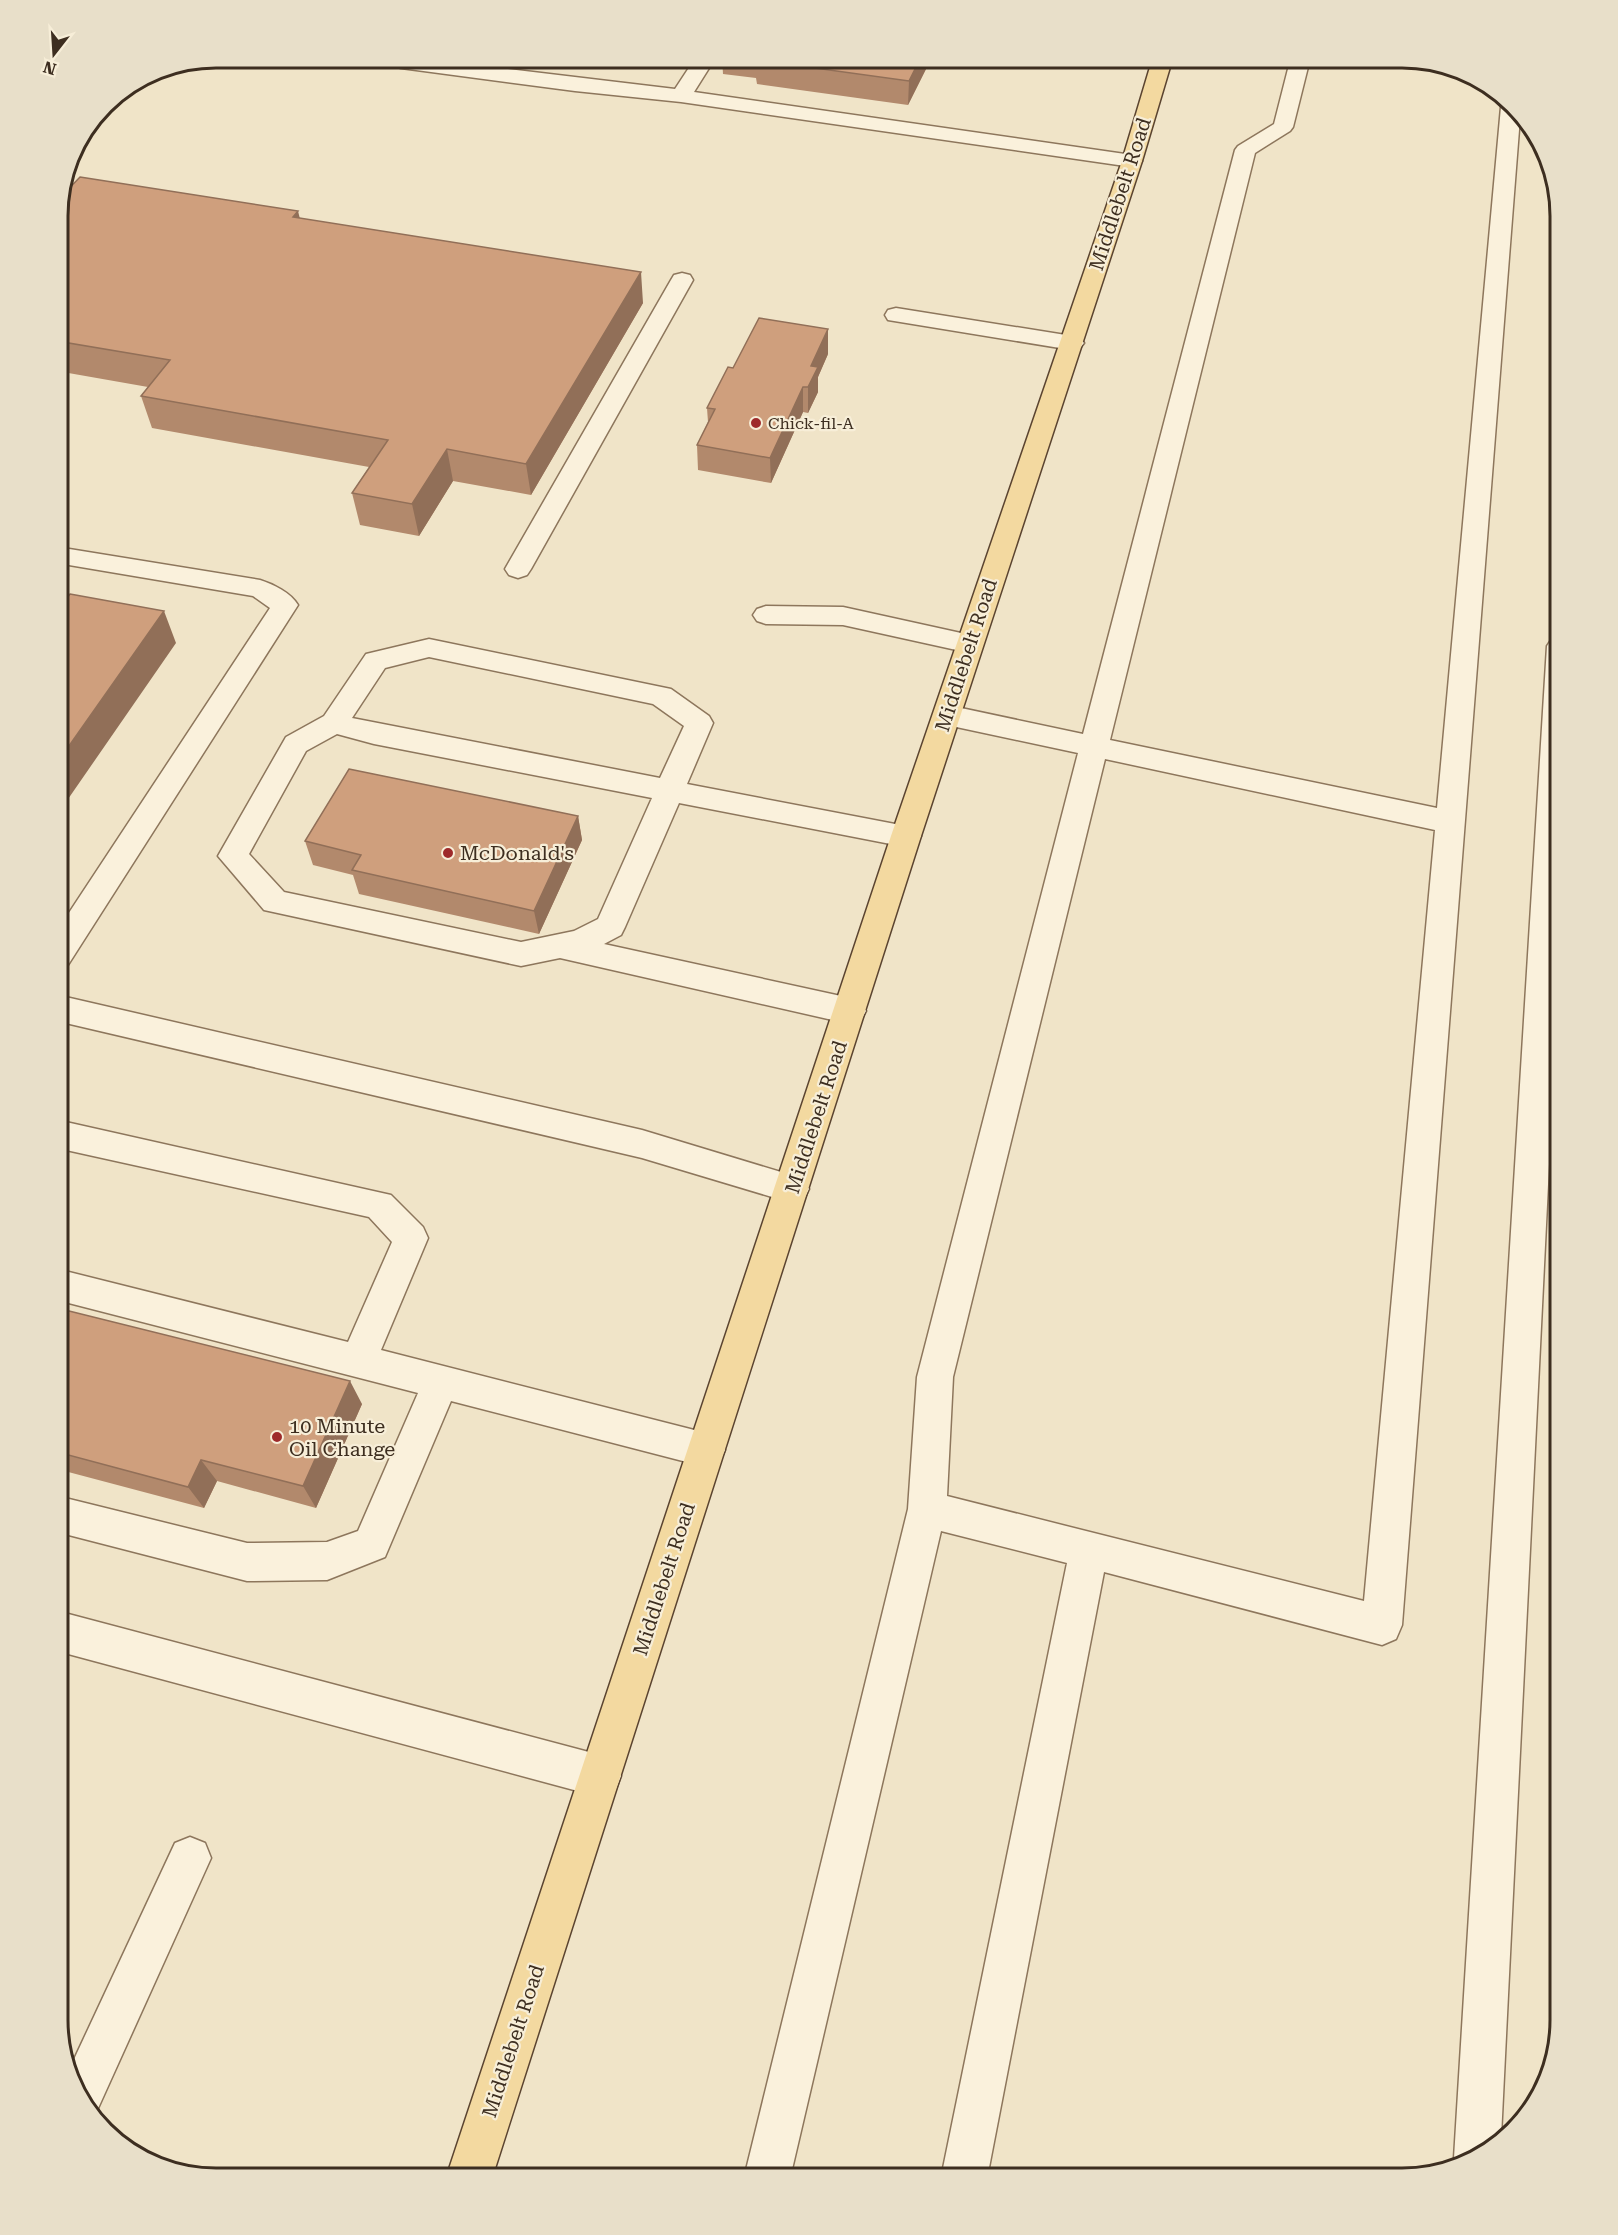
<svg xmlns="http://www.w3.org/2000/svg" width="1618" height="2235" font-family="'Roboto Serif',serif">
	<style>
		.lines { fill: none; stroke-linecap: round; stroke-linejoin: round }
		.minor-casing { stroke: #8d765c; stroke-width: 3 }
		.major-casing { stroke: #5b4430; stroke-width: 3 }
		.minor { fill: #faf1dc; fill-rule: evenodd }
		.major { fill: #f3d9a0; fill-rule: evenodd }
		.wall { fill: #b2896c }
		.shaded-wall { fill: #916f58 }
		.building { fill: #cf9f7d; stroke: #916f58; stroke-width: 1.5 }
		.poi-dot { fill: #9e2a2b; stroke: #f7eed8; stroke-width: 2 }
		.labels { text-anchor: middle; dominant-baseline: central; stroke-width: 4.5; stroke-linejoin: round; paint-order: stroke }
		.far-poi-label { font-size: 16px; fill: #3d2e20; stroke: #f7eed8; text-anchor: start }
		.street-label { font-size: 20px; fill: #3d2e20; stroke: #f7eed8 }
		.poi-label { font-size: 20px; fill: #3d2e20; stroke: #f7eed8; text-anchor: start }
		.rim { fill: none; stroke: #3d2e20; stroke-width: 3 }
	</style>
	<rect width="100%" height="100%" fill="#f0e4c8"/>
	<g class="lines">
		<!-- minor casing -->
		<g class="minor-casing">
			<path id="minor" d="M408 57 675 89 696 57H716L694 92 1132 155 1139 157 1142 161 1139 165 1132 167 681 102 575 91 401 68 394 66 391 62 394 58Z
				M1296 57H1317L1308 67 1293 127 1290 131 1255 153 1110 740 1437 808 1501 107 1506 102 1520 117 1402 1625 1396 1639 1382 1645 1104 1572 987 2178H941L1067 1563 941 1531 790 2178H744L908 1509 917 1377 1078 753 947 725 937 722 933 715 937 708 947 705 1083 734 1235 150 1238 146 1274 124 1289 65ZM1105 759 1435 830 1364 1601 947 1496 953 1377Z
				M682 273 690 275 693 280 531 569 527 575 518 578 509 575 505 569 671 280 674 275Z
				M896 308 1072 336 1080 338 1084 343 1080 348 1072 350 888 320 885 315 888 310Z
				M57 547 260 580C273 584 291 593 298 605L68 965 57 968V931L270 608 253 596 57 563Z
				M766 606 843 607 970 635 980 638 983 644 980 650 970 653 843 625 766 624 757 621 753 615 757 609Z
				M1561 637V921L1501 2137 1482 2157 1456 2164 1454 2158 1547 646 1551 640Z
				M429 639 671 689 709 716 713 723 687 784 916 828 921 836 916 844 906 847 679 803 625 927 621 935 604 944 850 998 861 1002 866 1011 861 1020 850 1024 560 958 521 966 264 910 218 856 286 737 324 716 366 654ZM429 657 653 704 684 726 660 778 352 718 385 668ZM337 734 374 744 652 798 598 919 574 931 521 942 284 892 249 854 306 751Z
				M57 995 642 1130 804 1179 809 1189 804 1199 792 1203 642 1158 57 1021Z
				M57 1120 391 1195 423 1227 428 1238 381 1350 706 1433 719 1438 725 1450 719 1462 706 1467 451 1401 385 1557 327 1580 247 1581 57 1532V1496L247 1543 327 1542 358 1531 418 1393 57 1300V1269L348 1342 392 1242 369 1217 57 1148Z
				M57 1611 600 1755 615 1761 621 1776 615 1791 600 1797 57 1651Z
				M190 1837 205 1843 211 1858 95 2115 78 2099 70 2068 175 1843Z"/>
		</g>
		<!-- major casing -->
		<g class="major-casing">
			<path id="major" d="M1153 57H1173L1142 161 921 836 492 2178H446L891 836 1122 161Z"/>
		</g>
		<!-- minor -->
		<use href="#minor" class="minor"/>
		<!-- major -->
		<use href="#major" class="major"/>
	</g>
	<!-- wall -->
	<path class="wall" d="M296 57H317L315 60Z
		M722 57H939L934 68 927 67 908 105 757 84 756 78 723 74Z
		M57 205 299 218 643 303 531 495 453 481 419 536 360 525 352 493 369 467 152 428 141 396 148 387 57 371Z
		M828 354 818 377V392L808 413 803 412 771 483 698 470 697 445 708 422 707 408Z
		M578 816 582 840 539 934 359 894 353 875 313 865 305 841Z
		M57 1308 362 1404 316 1508 217 1481 204 1508 57 1469Z"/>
	<!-- shaded-wall -->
	<path class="shaded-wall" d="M921 57H927V67L908 105 909 81Z
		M935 57H939L934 68Z
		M298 211 306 243 293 217Z
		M641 272 643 303 531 495 526 464Z
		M828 329V354L818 377V392L808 413V387L811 366Z
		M803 387V412L771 483 770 458Z
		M447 449 453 481 419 536 412 504Z
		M164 611 176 643 57 815V763Z
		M578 816 582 840 539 934 534 911Z
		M350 1381 362 1404 316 1508 303 1486Z
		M201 1460 217 1481 204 1508 188 1487Z"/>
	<!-- building -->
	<path class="building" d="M758 57H921L909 81 756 60Z
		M80 177 298 211 293 217 641 272 526 464 447 449 412 504 352 493 388 440 141 396 170 360 57 341V205L59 199Z
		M759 318 828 329 811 366 818 367 808 387H803L770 458 697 445 715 409 707 408 728 367 733 368Z
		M70 594 164 611 57 763V611Z
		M349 769 578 816 534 911 352 870 361 855 305 841Z
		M57 1308 350 1381 303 1486 201 1460 188 1487 57 1452Z"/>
	<!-- markers -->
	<g class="poi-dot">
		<circle cx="756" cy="423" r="6"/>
		<circle cx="448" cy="853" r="6"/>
		<circle cx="277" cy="1437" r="6"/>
	</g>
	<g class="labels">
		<!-- far-poi labels -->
		<g class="far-poi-label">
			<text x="768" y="423">Chick-fil-A</text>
		</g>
		<!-- street labels -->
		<g class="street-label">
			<text transform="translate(1120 194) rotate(-72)">Middlebelt Road</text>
			<text transform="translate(966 655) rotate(-72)">Middlebelt Road</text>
			<text transform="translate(816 1117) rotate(-72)">Middlebelt Road</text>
			<text transform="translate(664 1579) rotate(-72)">Middlebelt Road</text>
			<text transform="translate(513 2041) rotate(-72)">Middlebelt Road</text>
		</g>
		<!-- poi labels -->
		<g class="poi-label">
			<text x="460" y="853">McDonald's</text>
			<text x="289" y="1426">10 Minute<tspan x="289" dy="23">Oil Change</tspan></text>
		</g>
	</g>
	<!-- crop -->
	<path d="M0 0H1618V2235H0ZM216 68H1402A148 148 0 0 1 1550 216V2020A148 148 0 0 1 1402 2168H216A148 148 0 0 1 68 2020V216A148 148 0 0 1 216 68Z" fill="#e8dfc9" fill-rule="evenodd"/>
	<path class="rim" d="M216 68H1402A148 148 0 0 1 1550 216V2020A148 148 0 0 1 1402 2168H216A148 148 0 0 1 68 2020V216A148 148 0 0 1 216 68Z"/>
	<!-- north arrow -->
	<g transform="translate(54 54) rotate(197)" stroke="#f7eed8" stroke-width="4.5" paint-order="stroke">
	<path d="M0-4.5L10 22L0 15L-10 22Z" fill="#3d2e20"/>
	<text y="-9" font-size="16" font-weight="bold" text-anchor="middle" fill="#3d2e20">N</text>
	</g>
</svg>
